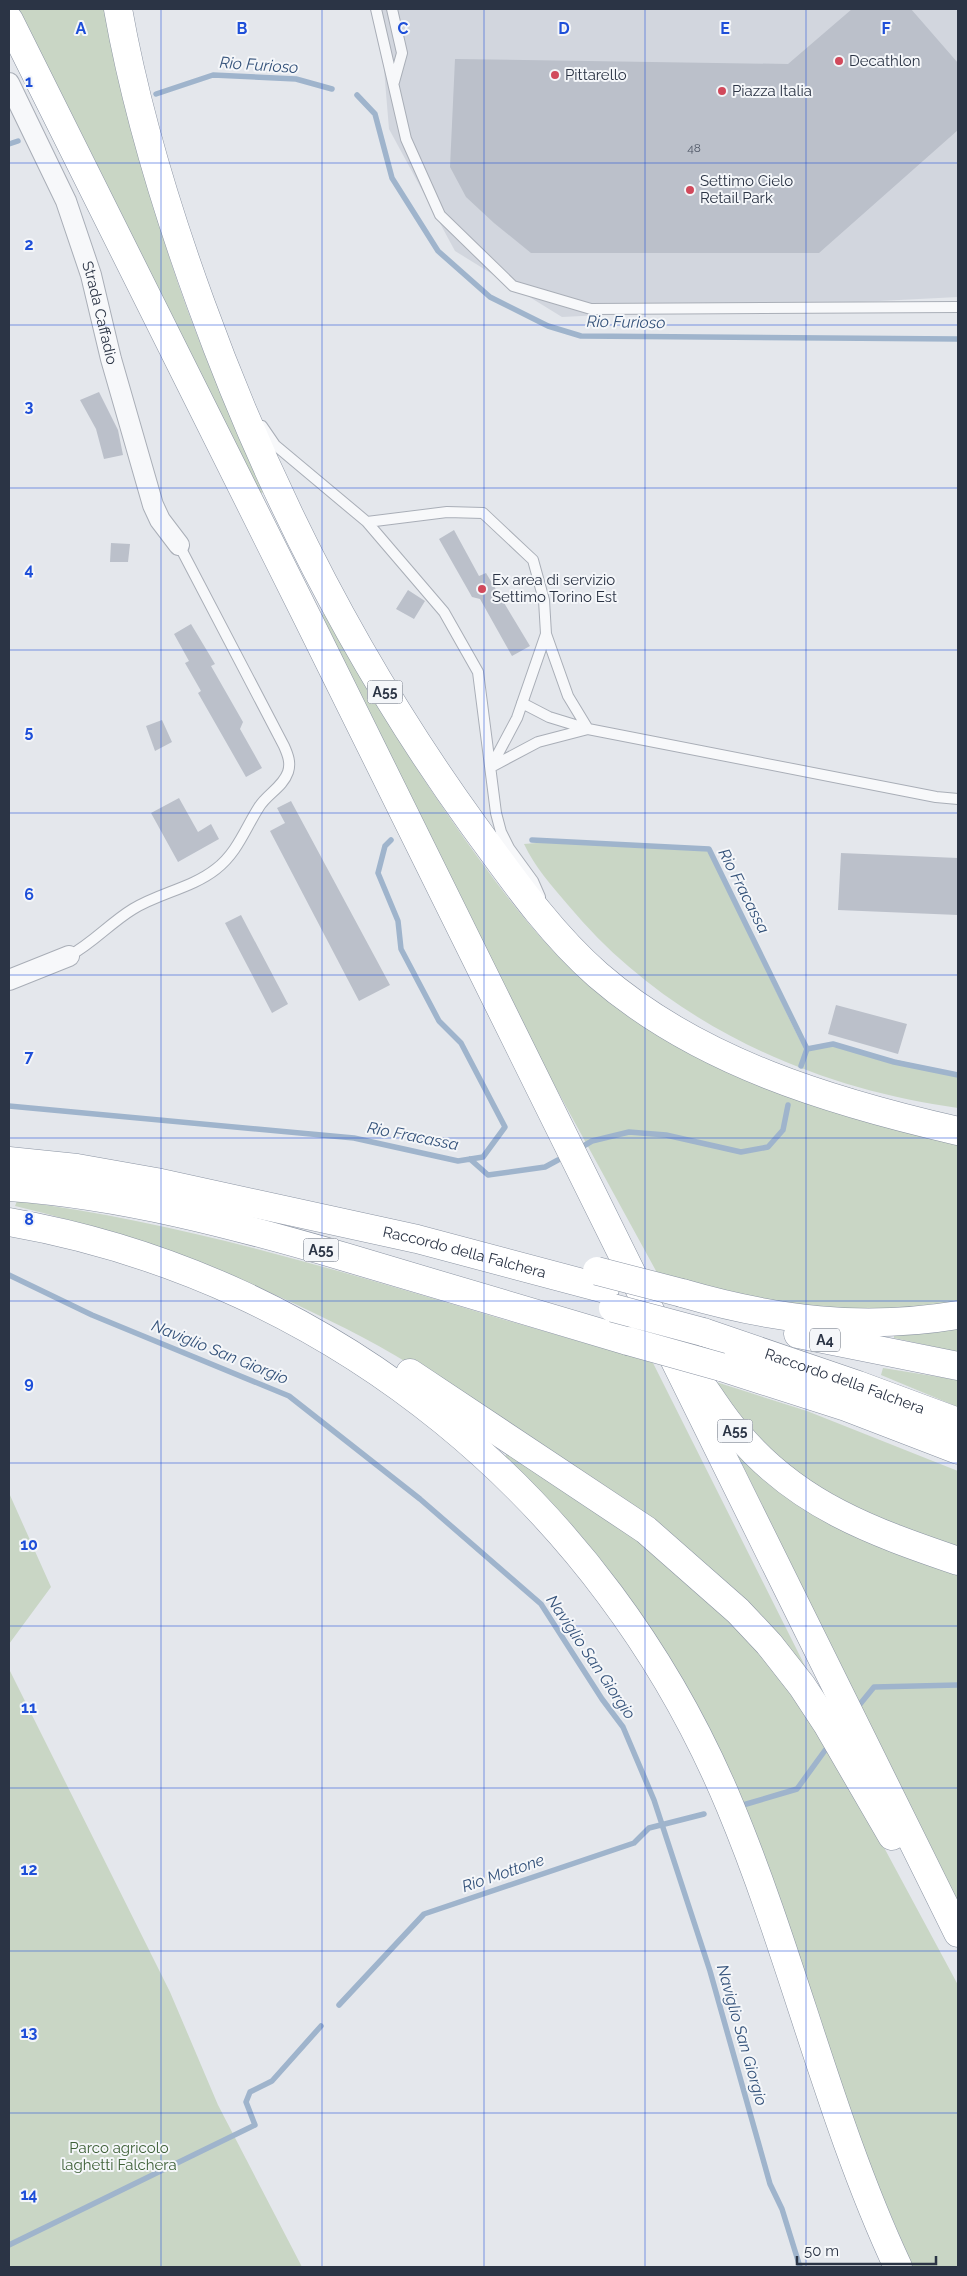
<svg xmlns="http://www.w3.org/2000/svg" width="967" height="2276" font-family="Raleway,sans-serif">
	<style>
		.built { fill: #d2d6de }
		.green { fill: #c9d6c5 }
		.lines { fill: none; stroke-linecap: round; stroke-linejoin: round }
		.stream { stroke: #9fb4cc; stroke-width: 5.5 }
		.building { fill: #bbc0ca }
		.lane-casing { stroke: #a9aeb7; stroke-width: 12 }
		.street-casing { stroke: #a9aeb7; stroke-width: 22 }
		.highway-casing { stroke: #8b94a3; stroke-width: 29 }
		.lane { stroke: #f7f8fa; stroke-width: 10 }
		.street { stroke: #f7f8fa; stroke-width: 20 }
		.highway { stroke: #fff; stroke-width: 28 }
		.highway-bridge-casing { stroke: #8b94a3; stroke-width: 29; stroke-linecap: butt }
		.highway-bridge { stroke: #fff; stroke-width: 28 }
		.grid { fill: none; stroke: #1d4ed8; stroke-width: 1; stroke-opacity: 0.55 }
		.poi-dot { fill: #d1495b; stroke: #f4f6f9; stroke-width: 2 }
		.labels { text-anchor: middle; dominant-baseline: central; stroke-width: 4; stroke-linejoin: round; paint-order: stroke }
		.number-label { font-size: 12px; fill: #4f5766 }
		.shield { fill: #f4f6f9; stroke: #676e7b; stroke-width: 1 }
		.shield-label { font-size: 14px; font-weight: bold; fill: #2b3445 }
		.poi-label { font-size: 15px; fill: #2b3445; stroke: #f4f6f9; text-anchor: start }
		.street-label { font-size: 15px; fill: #2b3445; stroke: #f4f6f9 }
		.park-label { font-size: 15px; fill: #3f6138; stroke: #f4f6f9 }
		.water-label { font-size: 16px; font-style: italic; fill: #34527a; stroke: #f4f6f9 }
		.grid-label { font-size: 16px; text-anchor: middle; font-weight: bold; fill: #1d4ed8; stroke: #f4f6f9; stroke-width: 4; stroke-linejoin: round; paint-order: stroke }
	</style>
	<rect width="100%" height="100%" fill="#e4e7ec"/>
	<!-- built -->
	<path class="built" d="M379 9H958V297L562 317 455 251 389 129Z"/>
	<!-- green -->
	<path class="green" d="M19 9H107C124 78 138 147 157 216 183 311 224 402 264 492L259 494Z
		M324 614C372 700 424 784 482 863 517 911 554 958 601 995 704 1075 832 1116 958 1145V1306L831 1314 661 1280 516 1015 319 616Z
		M548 842 708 851 804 1049 809 1051 832 1045 958 1074V1108C810 1088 665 1022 568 905 551 885 535 867 524 844Z
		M17 1201C173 1221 324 1266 475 1311 534 1329 594 1345 653 1363L806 1668 801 1669 767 1628 411 1365C368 1338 325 1318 280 1297 194 1259 107 1228 15 1206Z
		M958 1326V1352L894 1338V1334Z
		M883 1368 958 1380V1407L881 1375Z
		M713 1381 807 1411 958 1471V1551L918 1539 809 1485 771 1454 735 1413Z
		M742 1452 868 1539 958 1575V1904L737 1454Z
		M508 1453 633 1536 749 1637 818 1730 866 1814 958 1985V2267H913L626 1596 576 1534 505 1456Z
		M9 1493 51 1587 9 1644Z
		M9 1669 170 1992 218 2105 302 2267H9Z"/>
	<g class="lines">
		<!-- stream -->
		<path class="stream" d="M156 94 213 75 296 79 332 89
			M357 95 375 114 392 178 438 251 490 297 548 326 581 336 958 339
			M9 144 18 141
			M532 840 709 849 807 1049
			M801 1066 807 1049 833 1044 894 1062 958 1075
			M9 1106 354 1138 458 1161 483 1157 505 1127 461 1043 439 1021 401 949 398 921 378 873 385 846 391 840
			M580 1148 592 1141 629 1132 666 1135 741 1152 768 1147 783 1130 788 1105
			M470 1159 488 1175 545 1167 558 1160
			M9 1275 92 1315 289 1396 420 1499 541 1604 602 1699 623 1727 654 1800 710 1971 770 2184 782 2209 800 2267
			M856 1709 874 1687 958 1685
			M743 1805 797 1789 826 1749
			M339 2005 424 1914 634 1843 649 1828 704 1814
			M9 2245 255 2125 246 2102 250 2092 272 2081 321 2026"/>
	</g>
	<!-- building -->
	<path class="building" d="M852 9H911L958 63V130L819 253H531L494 223 466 197 450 167 455 59 788 64Z
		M99 392 118 430 123 455 104 459 96 429 80 400Z
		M454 530 479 576 486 573 530 646 512 656 480 599 472 597 439 539Z
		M111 543 130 544 128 562H110Z
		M408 590 425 601 414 619 396 609Z
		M191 624 215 664 211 666 243 722 240 729 262 768 246 777 198 693 201 691 185 663 189 661 174 634Z
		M162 720 172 742 155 751 146 726Z
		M179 798 198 832 211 824 219 839 178 862 151 813Z
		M291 801 390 985 359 1001 270 831 285 823 277 808Z
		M841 853 958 858V915L838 910Z
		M241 915 288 1004 272 1013 225 923Z
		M836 1005 907 1024 898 1054 828 1034Z"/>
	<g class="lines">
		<!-- lane casing -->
		<g class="lane-casing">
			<path id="lane" d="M376 9 406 139 440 215 513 286 591 309 958 307
				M392 9 402 53 394 82
				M262 426 275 445 367 522 444 612 478 672 496 813 501 832 509 848 533 881 540 897
				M367 522 447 512 483 513 533 560 544 600 546 634 517 718 491 767
				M522 703 549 717 588 729 936 797 958 799
				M491 767 538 742 588 729 568 696 546 634
				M69 956C93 943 110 923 133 909 159 893 192 888 216 869 237 853 245 829 259 807 267 794 283 787 288 772 291 763 288 755 284 746L179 545"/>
		</g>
		<!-- street casing -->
		<g class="street-casing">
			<g id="street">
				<path id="s1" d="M9 83 66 201 91 275 111 359 153 505 160 520 179 545"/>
				<path d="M9 980 69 956"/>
			</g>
		</g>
		<!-- highway casing -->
		<g class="highway-casing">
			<g id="highway">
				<path d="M118 9C136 110 166 208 201 304 268 489 358 666 474 826 512 878 549 932 598 975 698 1062 832 1102 958 1131"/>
				<path d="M9 20 307 617 958 1933"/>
				<path id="s2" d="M9 1161 77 1168 156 1182 417 1239 605 1289"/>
				<path d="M9 1187C123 1195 235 1225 345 1257 439 1284 533 1313 628 1341"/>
				<path d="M9 1222C334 1279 604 1502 730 1806 793 1957 829 2119 898 2267"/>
				<path d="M682 1293C775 1320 862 1331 958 1315"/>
				<path id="s3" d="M703 1332 858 1385 958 1422"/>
				<path d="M798 1334 958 1366"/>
				<path d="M721 1367 846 1407 958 1450"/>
				<path d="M410 1373 646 1530 738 1611 769 1644 802 1686 827 1724 892 1836"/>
				<path d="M703 1387C714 1402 724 1419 737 1433 797 1505 873 1532 958 1561"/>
			</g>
		</g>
		<!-- lane -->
		<use href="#lane" class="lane"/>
		<!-- street -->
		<use href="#street" class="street"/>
		<!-- highway -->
		<use href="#highway" class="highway"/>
		<!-- highway-bridge casing -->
		<g class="highway-bridge-casing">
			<path id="highway-bridge" d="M597 1271 682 1293
				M613 1308 703 1332
				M628 1341 721 1367"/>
		</g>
		<!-- highway-bridge -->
		<use href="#highway-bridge" class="highway-bridge"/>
	</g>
	<!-- grid -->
	<path class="grid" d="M161 9V2267M322 9V2267M484 9V2267M645 9V2267M806 9V2267M9 163H958M9 325H958M9 488H958M9 650H958M9 813H958M9 975H958M9 1138H958M9 1301H958M9 1463H958M9 1626H958M9 1788H958M9 1951H958M9 2113H958"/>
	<!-- markers -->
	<g class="poi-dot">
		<circle cx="839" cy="61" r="5"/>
		<circle cx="555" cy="75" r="5"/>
		<circle cx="722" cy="91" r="5"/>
		<circle cx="690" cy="190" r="5"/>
		<circle cx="482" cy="589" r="5"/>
	</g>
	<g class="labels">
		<!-- number labels -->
		<g class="number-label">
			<text x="694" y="148">48</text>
		</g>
		<!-- shield labels -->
		<g class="shield">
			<rect x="367.5" y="680.5" width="35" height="23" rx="4"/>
			<rect x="303.5" y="1238.5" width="35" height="23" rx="4"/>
			<rect x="810" y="1328.5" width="30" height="23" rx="4"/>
			<rect x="717.5" y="1419.5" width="35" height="23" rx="4"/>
		</g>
		<g class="shield-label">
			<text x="385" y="692">A55</text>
			<text x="321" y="1250">A55</text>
			<text x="825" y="1340">A4</text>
			<text x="735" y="1431">A55</text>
		</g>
		<!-- poi labels -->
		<g class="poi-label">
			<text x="849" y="61">Decathlon</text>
			<text x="565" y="75">Pittarello</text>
			<text x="732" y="91">Piazza Italia</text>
			<text x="700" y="181">Settimo Cielo<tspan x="700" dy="17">Retail Park</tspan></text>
			<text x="492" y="580">Ex area di servizio<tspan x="492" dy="17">Settimo Torino Est</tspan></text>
		</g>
		<!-- street labels -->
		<g class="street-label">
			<text stroke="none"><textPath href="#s1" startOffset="248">Strada Caffadio</textPath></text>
			<text stroke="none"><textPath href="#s2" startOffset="465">Raccordo della Falchera</textPath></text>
			<text stroke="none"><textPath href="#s3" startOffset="150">Raccordo della Falchera</textPath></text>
		</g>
		<!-- park labels -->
		<g class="park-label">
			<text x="119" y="2148">Parco agricolo<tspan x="119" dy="17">laghetti Falchera</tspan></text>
		</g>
		<!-- water labels -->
		<g class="water-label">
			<text transform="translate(259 65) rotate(4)">Rio Furioso</text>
			<text transform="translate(626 322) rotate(1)">Rio Furioso</text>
			<text transform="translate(744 891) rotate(63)">Rio Fracassa</text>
			<text transform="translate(413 1136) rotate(11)">Rio Fracassa</text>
			<text transform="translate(220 1352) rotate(22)">Naviglio San Giorgio</text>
			<text transform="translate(591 1657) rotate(56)">Naviglio San Giorgio</text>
			<text transform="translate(503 1873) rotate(-19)">Rio Mottone</text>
			<text transform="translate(742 2035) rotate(74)">Naviglio San Giorgio</text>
		</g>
	</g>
	<g class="grid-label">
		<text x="81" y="34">A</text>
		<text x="242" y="34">B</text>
		<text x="403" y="34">C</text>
		<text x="564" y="34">D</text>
		<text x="725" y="34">E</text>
		<text x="886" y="34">F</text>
		<text x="29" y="87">1</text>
		<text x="29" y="250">2</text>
		<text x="29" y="412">3</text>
		<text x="29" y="575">4</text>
		<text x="29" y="737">5</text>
		<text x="29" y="900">6</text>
		<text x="29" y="1062">7</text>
		<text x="29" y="1225">8</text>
		<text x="29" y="1388">9</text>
		<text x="29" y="1550">10</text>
		<text x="29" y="1713">11</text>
		<text x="29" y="1875">12</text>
		<text x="29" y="2038">13</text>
		<text x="29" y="2200">14</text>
	</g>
	<!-- border -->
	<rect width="967" height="2276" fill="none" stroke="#2b3445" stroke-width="20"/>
	<!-- scale -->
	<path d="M797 2256v8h139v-8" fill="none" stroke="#2b3445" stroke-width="2.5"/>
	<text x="804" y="2256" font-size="15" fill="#2b3445" stroke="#f4f6f9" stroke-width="4" paint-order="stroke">50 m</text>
</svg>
